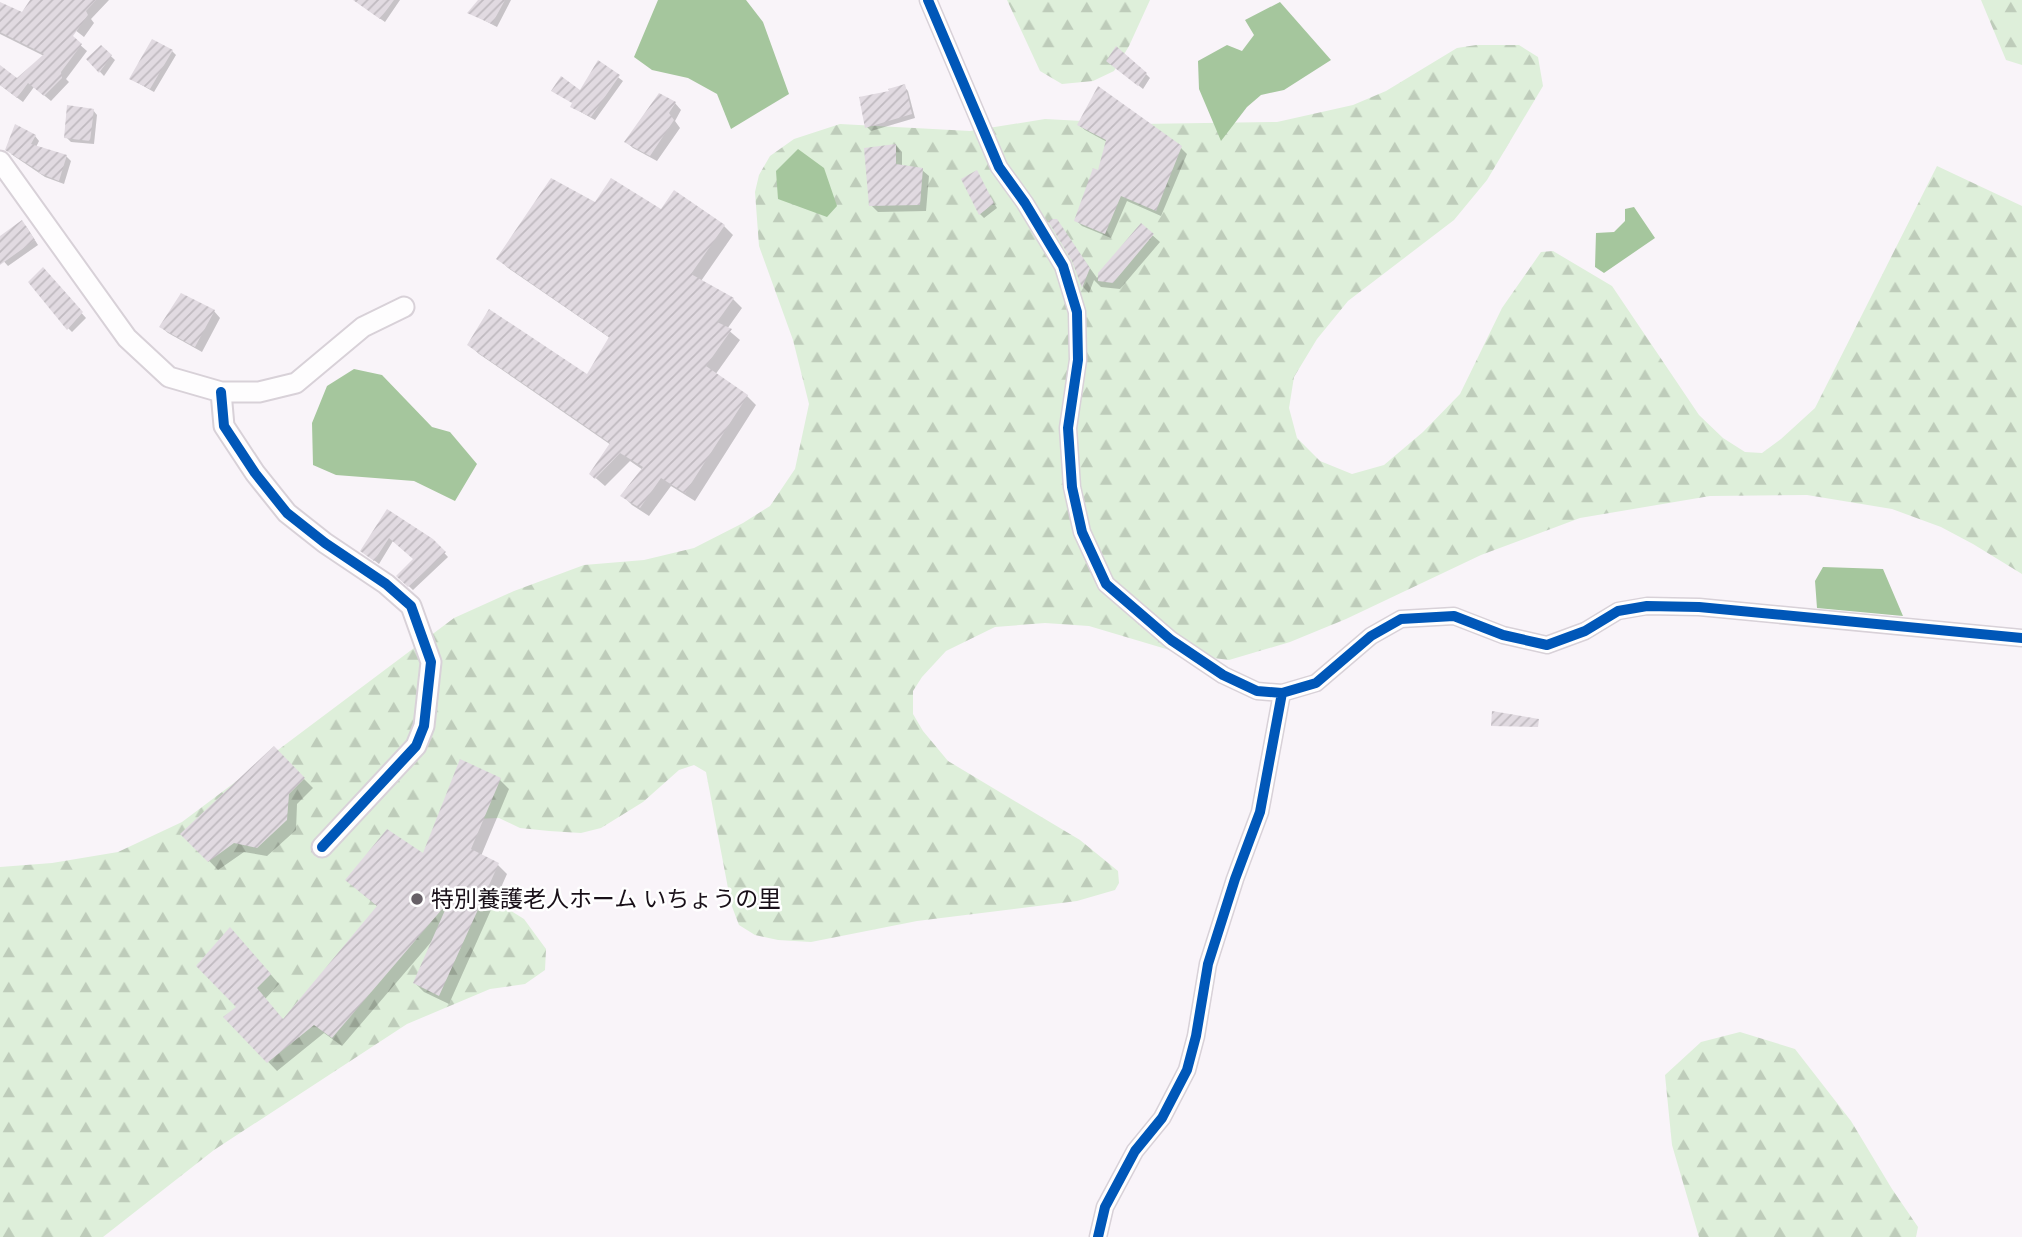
<svg xmlns="http://www.w3.org/2000/svg" width="2022" height="1237" font-family="Montserrat,'Noto Sans JP',sans-serif">
	<style>
		.forest { fill: url(#forest-firs) }
		.water { fill: #a5c69d }
		.shadow { fill: #0003 }
		.building { fill: url(#building-hatch) }
		.lines { fill: none; stroke-linecap: round; stroke-linejoin: round }
		.minor-casing { stroke: #d8d1d8; stroke-width: 19 }
		.tertiary-casing { stroke: #d8d1d8; stroke-width: 23 }
		.minor { stroke: #fefdfe; stroke-width: 16 }
		.tertiary { stroke: #fefdfe; stroke-width: 19 }
		.cycleway-casing { stroke: #fff; stroke-width: 15 }
		.cycleway { stroke: #0057b8; stroke-width: 10 }
		.poi-dot { fill: #676067; stroke: #fff; stroke-width: 2.5 }
		.labels { text-anchor: middle; dominant-baseline: central; stroke-width: 5; stroke-linejoin: round; paint-order: stroke }
		.poi-label { font-size: 23px; fill: #191019; stroke: #fff; text-anchor: start }
	</style>
	<defs>
		<pattern id="forest-firs" width="22" height="20" patternUnits="userSpaceOnUse" patternTransform="scale(1.75)"><rect width="22" height="20" fill="#deefda"/><path d="M5 1l3.5 6h-7zM16 11l3.5 6h-7z" fill="#beccba"/></pattern>
		<pattern id="building-hatch" width="6" height="6" patternUnits="userSpaceOnUse" patternTransform="scale(1.75)"><rect width="6" height="6" fill="#e1dae1"/><path d="M-1 1l2-2M0 6l6-6M5 7l2-2" fill="none" stroke="#c0bac0"/></pattern>
	</defs>
	<rect width="100%" height="100%" fill="#f9f4f9"/>
	<!-- forest -->
	<path class="forest" d="M1007 0H1150L1129 46 1114 71 1093 81 1062 84 1040 71Z
		M1981 0H2022V65L2006 60Z
		M1476 45H1519L1538 57 1543 86 1487 180 1454 220 1348 301 1317 339 1294 377 1289 408 1297 438 1320 461 1352 474 1384 465 1423 432 1460 394 1502 308 1541 252 1553 251 1612 286 1699 415 1723 438 1745 452 1762 453 1781 439 1815 408 1937 166 2022 206V574L1973 544 1941 527 1892 509 1807 495 1710 496 1580 518 1481 555 1346 619 1290 642 1229 660 1183 654 1089 626 1045 623 995 627 946 651 922 677 913 691V714L923 731 948 761 1080 840 1118 871 1119 883 1115 890 1077 901 917 921 811 942 778 940 755 935 739 925 731 904 706 772 694 765 679 770 643 802 601 828 581 833 549 831 520 828 499 818 473 819 459 828 481 892 524 919 546 949 545 970 525 984 490 989 407 1024 214 1150 103 1237H0V867L52 863 118 852 182 822 454 618 514 591 584 565 644 560 694 548 743 523 770 506 795 469 809 404 793 340 759 246 755 192 759 175 770 156 794 139 840 124 970 131 1045 119 1139 124 1277 122 1353 105 1386 91 1457 48Z
		M1740 1032 1795 1049 1851 1121 1892 1189 1918 1227 1916 1237H1699L1672 1145 1665 1075 1701 1042Z"/>
	<!-- water -->
	<path class="water" d="M658 0H746L763 22 789 94 731 129 717 94 688 78 652 70 634 57Z
		M1280 2 1331 60 1284 90 1261 95 1247 107 1221 141 1199 89 1198 61 1227 45 1242 51 1254 35 1245 20Z
		M798 149 824 168 837 206 827 217 778 199 776 171Z
		M1634 207 1655 238 1604 273 1595 267 1596 233 1614 232 1625 221V209Z
		M354 369 382 375 432 427 450 432 477 464 455 501 414 481 336 475 313 465 312 423 327 386Z
		M1823 567 1883 569 1903 616 1817 608 1815 581Z"/>
	<!-- shadow -->
	<path class="shadow" d="M50 0H109L91 19 94 23 84 37 52 12Z
		M367 0H400L385 22 368 10Z
		M480 0H511L497 27 470 13Z
		M0 4 70 36 87 51 66 79 69 82 51 101 34 87 23 102 0 85V67L17 80 44 56 0 34Z
		M101 47 115 60 104 76 88 59Z
		M172 51 176 55 154 92 131 79Z
		M599 63 623 81 595 120 572 107Z
		M1113 65 1146 74 1150 78 1143 89Z
		M904 86 908 91 915 118 871 131 867 127 891 93Z
		M675 103 681 110 675 121 680 128 657 161 633 148 626 142Z
		M93 110 97 115 94 144 71 142 66 137Z
		M1079 125 1181 148 1187 154 1161 216 1127 201 1111 238 1082 226 1076 220 1099 173 1107 142 1085 130Z
		M35 136 39 141 36 147 66 156 71 161 64 184 45 177 11 154Z
		M896 145 902 152V167L922 170 929 176 926 211 878 212 871 205Z
		M976 172 997 208 984 218 980 214Z
		M595 204 661 212 724 226 733 235 701 281 733 299 742 308 727 329 740 340 715 375 747 396 756 405 695 501 671 486 649 516 632 505 623 496 643 470 630 461 605 486 591 474 611 445 479 354 469 345 588 377 610 338 508 268 499 259Z
		M1055 219 1097 278 1141 225 1160 242 1120 289 1101 287 1094 280 1089 293 1083 287Z
		M26 226 38 245 8 266 0 257V238Z
		M43 270 86 318 72 332 68 328Z
		M214 311 220 318 202 352 168 333 161 327Z
		M388 512 432 540 448 557 413 590 398 576 415 559 393 541 379 564 362 551Z
		M274 749 313 788 297 804 296 830 267 856 244 852 218 870 183 834Z
		M500 780 509 789 481 856 498 865 507 874 449 1004 424 992 415 983 432 941 342 1046 324 1033 277 1071 226 1018 239 1007V938L279 984 265 999 284 1021 378 907 357 889 424 856Z"/>
	<!-- building -->
	<path class="building" d="M30 0H96L86 11 88 15 73 36 82 44 61 72 62 78 44 96 28 83 17 98 0 85V65L17 78 44 54 0 32V2L22 12Z
		M353 0H394L380 19Z
		M478 0H505L492 24 467 13Z
		M152 39 173 50 150 89 129 79Z
		M101 45 112 55 99 73 86 59Z
		M1116 46 1147 73 1138 86 1106 61Z
		M598 60 620 75 591 117 570 107 572 103 551 91 561 76 580 90Z
		M905 84 912 114 865 128 859 97 889 91 888 89Z
		M1098 86 1182 146 1156 211 1121 196 1105 234 1074 221 1093 168 1098 170 1106 140 1077 125Z
		M659 93 676 102 669 113 674 120 650 156 624 142Z
		M67 105 94 109 90 141 64 138Z
		M15 124 36 135 31 144 67 155 59 181 39 173V171L5 150Z
		M896 144V164L923 168 920 205 869 206 864 148Z
		M977 170 994 203 979 215 961 179Z
		M551 178 595 202 611 178 661 209 674 190 725 225 691 274 734 298 717 322 732 329 706 366 748 395 685 493 661 478 640 508 620 496 643 467 620 453 595 479 589 474 610 443 467 345 489 309 587 374 609 337 496 259Z
		M1052 219H1057L1090 268 1082 288 1072 261 1048 221Z
		M22 220 35 240 0 265V236Z
		M1141 223 1154 234 1113 283 1098 281V273Z
		M43 267 83 312 67 330 28 282Z
		M181 293 215 310 195 347 159 327Z
		M387 509 433 539 446 552 408 587 396 576 413 559 389 538 374 561 360 551Z
		M1492 711 1539 719 1538 727 1491 726Z
		M274 746 305 778 289 794 287 820 257 848 234 843 208 862 180 834Z
		M460 759 501 778 471 849 499 863 439 996 413 983 449 901 332 1038 314 1025 267 1063 223 1017 236 1007 196 966 230 927 271 974 257 988 283 1019 377 906 345 880 387 829 423 853Z"/>
	<g class="lines">
		<!-- minor casing -->
		<g class="minor-casing">
			<path id="minor" d="M928 0 999 167 1025 203 1063 266 1077 312 1078 360 1068 428 1072 487 1082 532 1106 584 1171 640 1223 675 1257 691 1282 693 1316 683 1371 636 1401 619 1454 616 1503 635 1547 645 1585 631 1618 611 1647 606 1699 607 2022 638
				M1098 1237 1105 1207 1135 1151 1162 1118 1187 1070 1196 1036 1208 964 1235 879 1260 812 1282 693"/>
		</g>
		<!-- tertiary casing -->
		<g class="tertiary-casing">
			<path id="tertiary" d="M0 161 127 338 169 377 221 392H259L296 383 363 327 404 307
				M221 392 224 426 255 473 287 513 325 543 386 584 411 606 431 662 424 726 416 746 322 847"/>
		</g>
		<!-- minor -->
		<use href="#minor" class="minor"/>
		<!-- tertiary -->
		<use href="#tertiary" class="tertiary"/>
		<!-- cycleway casing -->
		<g class="cycleway-casing">
			<path id="cycleway" d="M928 0 999 167 1025 203 1063 266 1077 312 1078 360 1068 428 1072 487 1082 532 1106 584 1171 640 1223 675 1257 691 1282 693 1316 683 1371 636 1401 619 1454 616 1503 635 1547 645 1585 631 1618 611 1647 606 1699 607 2022 638
				M221 392 224 426 255 473 287 513 325 543 386 584 411 606 431 662 424 726 416 746 322 847
				M1098 1237 1105 1207 1135 1151 1162 1118 1187 1070 1196 1036 1208 964 1235 879 1260 812 1282 693"/>
		</g>
		<!-- cycleway -->
		<use href="#cycleway" class="cycleway"/>
	</g>
	<!-- markers -->
	<circle class="poi-dot" cx="417" cy="899" r="7"/>
	<g class="labels">
		<!-- poi labels -->
		<g class="poi-label">
			<text x="431" y="899">特別養護老人ホーム いちょうの里</text>
		</g>
	</g>
</svg>
